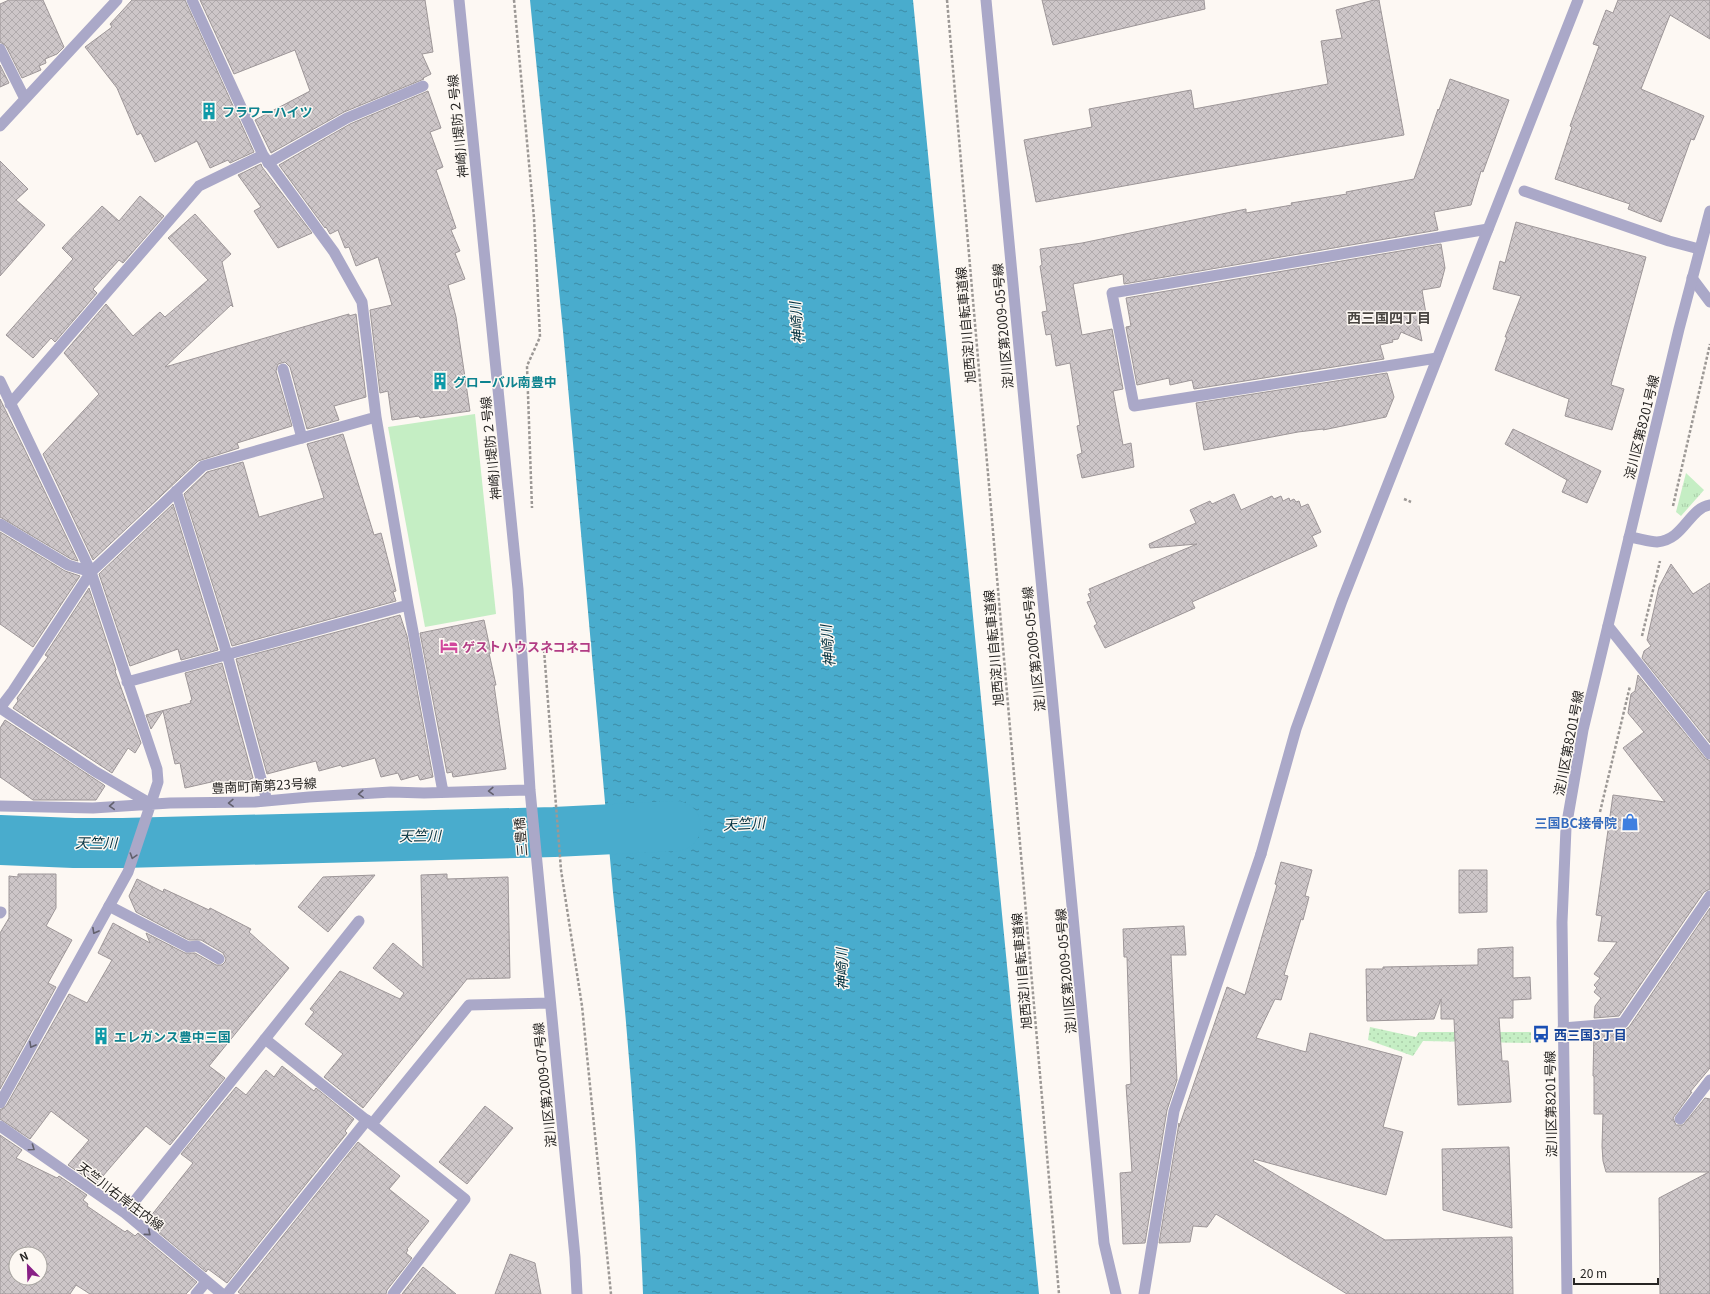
<svg xmlns="http://www.w3.org/2000/svg" width="1710" height="1294" font-family="Georgia,'Noto Sans JP',serif">
	<style>
		.grass { fill: url(#grass-tufts) }
		.park { fill: #c5eec4 }
		.garden { fill: url(#garden-dots) }
		.water { fill: url(#water-ripples) }
		.lines { fill: none; stroke-linecap: round; stroke-linejoin: round }
		.river { stroke: #49accd; stroke-width: 50 }
		.building { fill: url(#building-cross-hatch); stroke: #9d9698; fill-rule: evenodd }
		.path { stroke: #9c9895; stroke-width: 2.5; stroke-dasharray: 3 2; stroke-linecap: butt }
		.service { stroke: #aaa8c8; stroke-width: 11 }
		.minor { stroke: #aaa8c8; stroke-width: 11 }
		.tertiary { stroke: #aaa8c8; stroke-width: 11 }
		.oneway { stroke: #62606d }
		.labels { text-anchor: middle; dominant-baseline: central; stroke-width: 3; stroke-linejoin: round; paint-order: stroke }
		.culture-label { font-size: 13px; font-weight: bold; fill: #0d838f; stroke: #fdf8f3; text-anchor: start }
		.street-label { font-size: 13px; fill: #272523; stroke: #fdf8f3 }
		.hotel-label { font-size: 13px; font-weight: bold; fill: #b23c85; stroke: #fdf8f3; text-anchor: start }
		.shop-label { font-size: 13px; font-weight: bold; fill: #366cbe; stroke: #fdf8f3; text-anchor: end }
		.transit-label { font-size: 13px; font-weight: bold; fill: #164399; stroke: #fdf8f3; text-anchor: start }
		.neighbourhood-label { font-size: 14px; font-weight: bold; fill: #494541; stroke: #fdf8f3 }
		.water-label { font-size: 14px; font-style: italic; fill: #02313f; stroke: #fdf8f3 }
	</style>
	<defs>
		<pattern id="grass-tufts" width="24" height="20" patternUnits="userSpaceOnUse"><rect width="24" height="20" fill="#c5eec4"/><path d="M3 7l-1-3M5 7V3M7 7l1-3M15 17l-1-3M17 17v-4M19 17l1-3" fill="none" stroke="#a9cca8"/></pattern>
		<pattern id="garden-dots" width="8" height="8" patternUnits="userSpaceOnUse"><rect width="8" height="8" fill="#c5eec4"/><path d="M2 2h.1M6 6h.1" fill="none" stroke="#a9cca8" stroke-width="1.8" stroke-linecap="round"/></pattern>
		<pattern id="water-ripples" width="26" height="14" patternUnits="userSpaceOnUse"><rect width="26" height="14" fill="#49accd"/><path d="M2 4q2-2 4 0t4 0M15 11q2-2 4 0t4 0" fill="none" stroke="#3d8ca6"/></pattern>
		<pattern id="building-cross-hatch" width="8" height="8" patternUnits="userSpaceOnUse"><rect width="8" height="8" fill="#cdc6c8"/><path d="M0 0l8 8M0 8l8-8" fill="none" stroke="#b0aaac"/></pattern>
	</defs>
	<rect width="100%" height="100%" fill="#fdf8f3"/>
	<!-- grass -->
	<path class="grass" d="M1686 473 1704 490 1681 516 1676 512Z"/>
	<!-- park -->
	<path class="park" d="M475 414 496 614 425 627 388 427Z"/>
	<!-- garden -->
	<path class="garden" d="M1370 1027 1416 1037 1419 1032H1531V1043L1423 1041 1413 1056 1368 1040Z"/>
	<!-- water -->
	<path class="water" d="M530 0H913L1039 1294H643C638 1160 628 1026 613 892L563 331Z"/>
	<g class="lines">
		<!-- river -->
		<path class="river" d="M0 840 74 843H123L554 832 676 826"/>
	</g>
	<!-- building -->
	<path class="building" d="M9 0H43L64 47 57 54 45 59 46 63 39 66 41 70 22 78 6 46 0 42V4Z
		M132 0H185L254 152 230 163 228 160 210 168 197 141 155 162 141 133 137 135 117 88 85 47 112 27 110 24Z
		M200 0H425L433 52 422 54 431 74 423 78 424 79 344 112 271 153 255 120 310 91 295 50 234 74Z
		M1042 0H1204L1205 9 1053 45Z
		M1374 0H1379L1404 135 1036 202 1024 140 1092 127 1089 109 1191 90 1194 109 1328 84 1321 41 1342 38 1336 10Z
		M1618 0H1710V39L1670 15 1641 89 1704 116 1694 140 1691 139 1661 222 1628 209 1630 204 1555 179 1572 127 1570 126 1599 46 1593 44 1606 10 1613 13Z
		M0 65 9 83 0 87Z
		M1450 79 1509 100 1483 172 1481 171 1471 205 1434 212 1438 230 1124 284 1123 274 1073 284 1082 335 1112 329 1123 389 1113 391 1123 445 1131 443 1134 467 1082 478 1077 455 1082 453 1077 426 1080 425 1070 363 1056 366 1051 334 1046 335 1042 312 1047 311 1040 266 1042 265 1040 249 1082 243 1246 209V213L1292 205 1291 203 1347 194 1346 192 1414 179 1438 109 1439 110Z
		M428 91 441 128 430 132 443 167 436 170 456 228 451 230 460 251 455 253 465 279 448 285 456 317 470 411 420 418 419 416 392 420 388 391 380 393 370 310 392 305 378 257 356 266 349 247 345 248 338 230 330 234 326 227 325 228 279 165 350 124Z
		M0 161 28 189 16 200 45 225 0 276Z
		M261 164 262 167 312 233 278 248 254 211 261 207 238 175Z
		M140 196 164 216 123 263 119 260 93 289 97 293 55 342 51 338 33 358 6 335 73 259 62 248 102 206 119 221Z
		M195 214 231 254 222 262 233 307 231 305 165 367 303 327 349 314V316L356 314 366 397 334 406 339 420 307 429 290 367 285 362 278 364 276 371 292 426 237 443 239 448 198 461 93 560 43 454 99 394 64 353 106 304 133 336 160 312 165 317 208 280 168 238Z
		M1516 222 1646 257 1611 385 1624 389 1612 430 1565 416 1569 399 1495 370 1507 337H1505L1521 296 1493 289 1500 261 1505 263Z
		M1441 244 1445 268 1440 287 1422 290 1427 320 1418 321 1422 341 1401 332 1398 339 1392 340 1393 342 1380 345 1384 359 1194 389 1192 380 1170 385 1169 378 1137 385 1126 327 1131 326 1126 298Z
		M1387 373 1394 397 1386 417 1323 430V429L1298 432 1204 450 1196 403Z
		M0 399 23 446 78 561 71 559 0 517Z
		M1513 429 1601 471 1587 503 1562 492 1567 480 1505 444Z
		M343 434 374 535 381 533 396 591 393 592 396 601 232 646 184 494 207 472 243 462 259 517 324 498 307 444Z
		M1234 494 1241 510 1272 496 1274 499 1281 496 1283 501 1289 498 1290 501 1294 499 1296 502 1299 501 1301 507 1308 504 1321 532 1312 536 1317 546 1192 602 1195 608 1105 648 1094 626 1097 624 1087 602 1091 601 1088 594 1091 593 1089 589 1197 544 1150 548 1149 544 1196 523 1190 510 1210 501 1212 504Z
		M173 504 218 650 181 660 178 649 130 666 99 574Z
		M0 532 65 571 80 576 33 647 0 624Z
		M1671 564 1693 594 1710 583V743L1642 658 1644 651 1651 646 1647 640 1659 587Z
		M89 588 116 670 115 671 141 743 135 753 128 748 112 773 13 708 18 701 17 698 48 657 45 655Z
		M400 615 407 636 433 777 420 780 418 775 401 780 398 773 381 777 375 758 342 767 341 765 319 771 316 761 267 774 236 659Z
		M484 620 491 653H489L496 685H494L506 769 453 777 452 772 447 773 420 633Z
		M222 663 253 778 250 779 251 783 224 792 220 780 185 788 180 763 175 764 163 711 151 729 146 715 191 703 190 701 192 700 185 673Z
		M1638 675 1705 758 1710 761V889L1704 892 1619 1016 1594 1018 1595 1006 1601 998 1594 992 1597 988 1594 985 1600 978 1594 974 1617 942 1598 941 1602 916 1596 915 1613 795 1665 802 1623 748 1644 732 1628 713 1631 694 1635 691Z
		M5 720 104 785 105 786 96 800H33L0 777V728Z
		M1281 862 1312 870 1305 896 1309 897 1303 920 1301 919 1284 975 1288 976 1281 1000 1275 999 1256 1038 1306 1052 1310 1033 1402 1057 1383 1127 1403 1132 1386 1195 1254 1159 1253 1161 1385 1240 1512 1237 1513 1294H1347L1216 1214 1207 1227 1193 1226 1190 1242 1159 1243 1179 1123V1127L1227 987 1245 995 1277 885 1275 884Z
		M1459 870H1487V912L1459 913Z
		M18 874H56V908L46 926 72 940 48 983 56 987 0 1089V933L9 918V876L18 877Z
		M447 874V879L508 877 510 978 467 979 363 1108 324 1077 343 1054 305 1024 314 1012 310 1009 340 971 400 999 404 993 373 968 393 943 423 968 421 875Z
		M375 875 328 932 298 907 323 877Z
		M137 879 163 892 164 889 209 910 210 908 251 929 249 932 289 968 209 1066 225 1078 170 1145 146 1126 96 1184 68 1165 89 1140 51 1111 30 1139 0 1119V1110L6 1106 69 994 87 1003 112 960 98 953 113 923 150 943 146 933 185 953H195L216 965H222L225 962 226 959 223 953 201 940H189L136 912 129 896Z
		M1710 908V1068L1690 1092H1692L1673 1118 1676 1125H1683L1705 1098 1710 1099V1294H1660L1659 1198 1709 1172H1606L1603 1161 1602 1146 1603 1114H1594V1076H1593L1594 1032 1624 1030 1629 1027Z
		M1184 926 1186 955H1171L1177 1080 1167 1110 1145 1243 1123 1244 1120 1173 1132 1172 1126 1085 1131 1084 1127 957H1124L1123 929Z
		M1513 947V978L1530 977 1531 999 1513 1000V1018H1499L1502 1061H1508L1511 1102 1458 1105 1454 1019H1441V999L1434 1019 1367 1021 1366 969H1383V967L1478 965V949Z
		M282 1066 314 1091 316 1088 354 1119 345 1131 347 1133 227 1283 208 1269 206 1272 146 1222 193 1163 181 1154 236 1087 246 1095 266 1070 274 1077Z
		M485 1106 513 1128 467 1184 439 1162Z
		M0 1135 22 1150 16 1158 57 1178 59 1176 87 1195 83 1200 88 1204 87 1206 125 1232 127 1230 135 1236 138 1233 197 1282 186 1294H90L76 1285 70 1294H0ZM16 1254H40V1278H16Z
		M358 1142 400 1176 389 1189 429 1221 407 1249 408 1250 406 1253 412 1258 387 1290 386 1294H241L238 1292Z
		M1509 1147 1512 1228 1443 1210 1442 1149Z
		M510 1254 535 1263 541 1294H495Z
		M423 1267 456 1294H402Z"/>
	<g class="lines">
		<!-- path -->
		<path class="path" d="M514 0 534 218 540 337 527 366 532 508
			M947 0 1059 1294
			M1404 499 1411 502
			M1673 506 1710 344
			M1642 636 1660 561
			M544 650 561 870 582 1006 611 1294
			M1600 812 1630 686"/>
		<!-- service -->
		<path class="service" d="M268 163 347 118 423 86
			M1524 191 1669 241 1699 249
			M283 369 302 438
			M109 906 188 947 197 946 219 959
			M0 913 1 912
			M265 1039 359 921
			M1680 1119 1710 1080
			M227 1294 367 1120"/>
		<!-- minor -->
		<path class="minor" d="M192 0 263 155 334 252 362 302 376 417 408 605 443 792
			M459 0 518 589 530 790 575 1257 577 1294
			M0 49 25 99
			M0 126 117 0
			M1692 278 1710 302
			M1437 358 1134 406 1112 293 1488 229
			M0 381 91 572 157 769 158 782 128 872 0 1103
			M10 404 199 186 263 155
			M176 491 227 654 267 801
			M0 524 68 565 91 572
			M1629 537C1638 538 1649 542 1657 542 1684 540 1689 508 1710 505
			M1608 626 1710 754
			M127 682 408 605
			M0 708 13 691 91 572 203 466 376 417
			M0 708 96 772 151 804
			M0 806 93 808 170 803 255 802 309 797 391 792 424 793 530 790
			M1563 1028 1623 1023 1710 896
			M372 1124 469 1005 550 1003
			M0 1126 125 1213 222 1294
			M125 1213 265 1039 465 1199 393 1294
			M196 1294 206 1282
			M1144 1294 1174 1111 1261 854"/>
		<!-- tertiary -->
		<path class="tertiary" d="M986 0C1024 415 1066 829 1104 1243L1116 1294
			M1261 854 1296 729 1342 601 1578 0
			M1567 1294 1562 922 1566 828 1583 730 1679 329 1710 211"/>
	</g>
	<!-- one-way arrows -->
	<defs><path id="oneway-chevron" d="M-2-3.5L2.5 0L-2 3.5" fill="none" stroke-width="1.6" stroke-linecap="round" stroke-linejoin="round"/></defs>
	<g class="oneway">
		<use href="#oneway-chevron" transform="translate(491 791) rotate(178)"/>
		<use href="#oneway-chevron" transform="translate(361 794) rotate(177)"/>
		<use href="#oneway-chevron" transform="translate(231 803) rotate(179)"/>
		<use href="#oneway-chevron" transform="translate(112 806) rotate(176)"/>
		<use href="#oneway-chevron" transform="translate(133 856) rotate(108)"/>
		<use href="#oneway-chevron" transform="translate(95 931) rotate(119)"/>
		<use href="#oneway-chevron" transform="translate(32 1045) rotate(119)"/>
		<use href="#oneway-chevron" transform="translate(32 1148) rotate(35)"/>
		<use href="#oneway-chevron" transform="translate(148 1233) rotate(40)"/>
	</g>
	<!-- icons -->
	<defs>
		<g id="building-bare" transform="scale(1.38)"><path d="M-4-6H4V6H1V3H-1V6H-4ZM-2.5-4.3h1.7v1.8h-1.7ZM.8-4.3h1.7v1.8H.8ZM-2.5-1h1.7V.8h-1.7ZM.8-1h1.7V.8H.8Z" fill="#0f9aa8" stroke="#fdf8f3" stroke-width="2.5" paint-order="stroke"/></g>
		<g id="hotel-bare" transform="scale(1.38)"><path d="M-6-4.5h1.5V1H6V5H4.5V3h-9V5H-6ZM-4 0a1.8 1.8 0 1 1 3.6 0ZM.5 0V-2.5h3Q6-2.5 6 0Z" fill="#d1479c" stroke="#fdf8f3" stroke-width="2.5" paint-order="stroke"/></g>
		<g id="shop-bare" transform="scale(1.38)"><path d="M-5-2.5h2.3a2.7 3.5 0 0 1 5.4 0H5L5.5 6h-11ZM-1.5-2.5h3a1.5 2.3 0 0 0-3 0Z" fill="#3f7fe0" stroke="#fdf8f3" stroke-width="2.5" paint-order="stroke"/></g>
		<g id="bus-bare" transform="scale(1.38)"><path d="M-5-6H5V4H4V6H2V4H-2V6H-4V4H-5ZM-3.5-4V0h7V-4ZM-3.5 1.2v1.5H-2V1.2ZM2 1.2v1.5H3.5V1.2Z" fill="#1a4fb4" stroke="#fdf8f3" stroke-width="2.5" paint-order="stroke"/></g>
	</defs>
	<g fill-rule="evenodd">
		<use href="#building-bare" x="209" y="111"/>
		<use href="#building-bare" x="440" y="381"/>
		<use href="#hotel-bare" x="449" y="646"/>
		<use href="#shop-bare" x="1630" y="822"/>
		<use href="#bus-bare" x="1541" y="1034"/>
		<use href="#building-bare" x="101" y="1036"/>
	</g>
	<g class="labels">
		<!-- culture labels -->
		<g class="culture-label">
			<text x="222" y="111">フラワーハイツ</text>
			<text x="453" y="381">グローバル南豊中</text>
			<text x="114" y="1036">エレガンス豊中三国</text>
		</g>
		<!-- street labels -->
		<g class="street-label">
			<text transform="translate(457 126) rotate(-96)">神崎川堤防２号線</text>
			<text transform="translate(965 325) rotate(-95)">旭西淀川自転車道線</text>
			<text transform="translate(1002 326) rotate(-95)">淀川区第2009-05号線</text>
			<text transform="translate(1641 427) rotate(-76)">淀川区第8201号線</text>
			<text transform="translate(490 448) rotate(-96)">神崎川堤防２号線</text>
			<text transform="translate(993 648) rotate(-95)">旭西淀川自転車道線</text>
			<text transform="translate(1033 649) rotate(-96)">淀川区第2009-05号線</text>
			<text transform="translate(1568 743) rotate(-79)">淀川区第8201号線</text>
			<text transform="translate(264 785) rotate(-3)">豊南町南第23号線</text>
			<text transform="translate(520 837) rotate(-95)">三豊橋</text>
			<text transform="translate(1021 971) rotate(-95)">旭西淀川自転車道線</text>
			<text transform="translate(1065 971) rotate(-95)">淀川区第2009-05号線</text>
			<text transform="translate(544 1085) rotate(-96)">淀川区第2009-07号線</text>
			<text transform="translate(1550 1104) rotate(-91)">淀川区第8201号線</text>
			<text transform="translate(121 1196) rotate(37)">天竺川右岸庄内線</text>
		</g>
		<!-- hotel labels -->
		<g class="hotel-label">
			<text x="462" y="646">ゲストハウスネコネコ</text>
		</g>
		<!-- shop labels -->
		<g class="shop-label">
			<text x="1617" y="822">三国BC接骨院</text>
		</g>
		<!-- transit labels -->
		<g class="transit-label">
			<text x="1554" y="1034">西三国3丁目</text>
		</g>
		<!-- neighbourhood labels -->
		<g class="neighbourhood-label">
			<text x="1389" y="317">西三国四丁目</text>
		</g>
		<!-- water labels -->
		<g class="water-label">
			<text transform="translate(796 323) rotate(-95)">神崎川</text>
			<text transform="translate(827 646) rotate(-95)">神崎川</text>
			<text transform="translate(744 823) rotate(-3)">天竺川</text>
			<text transform="translate(420 835) rotate(-1)">天竺川</text>
			<text transform="translate(96 842) rotate(1)">天竺川</text>
			<text transform="translate(841 969) rotate(-91)">神崎川</text>
		</g>
	</g>
	<!-- north arrow -->
	<g transform="translate(28 1266) rotate(337)"><circle r="19" fill="#fdf8f3" stroke="#a7a4a0"/>
	<path d="M0-3L7 15L0 10L-7 15Z" fill="#892086"/>
	<text y="-6" font-size="11" font-weight="bold" text-anchor="middle" fill="#272523">N</text>
	</g>
	<!-- scale -->
	<path d="M1574 1278v6h84v-6" fill="none" stroke="#272523" stroke-width="2"/>
	<text x="1580" y="1278" font-size="12" fill="#272523" stroke="#fdf8f3" stroke-width="3" paint-order="stroke">20 m</text>
</svg>
